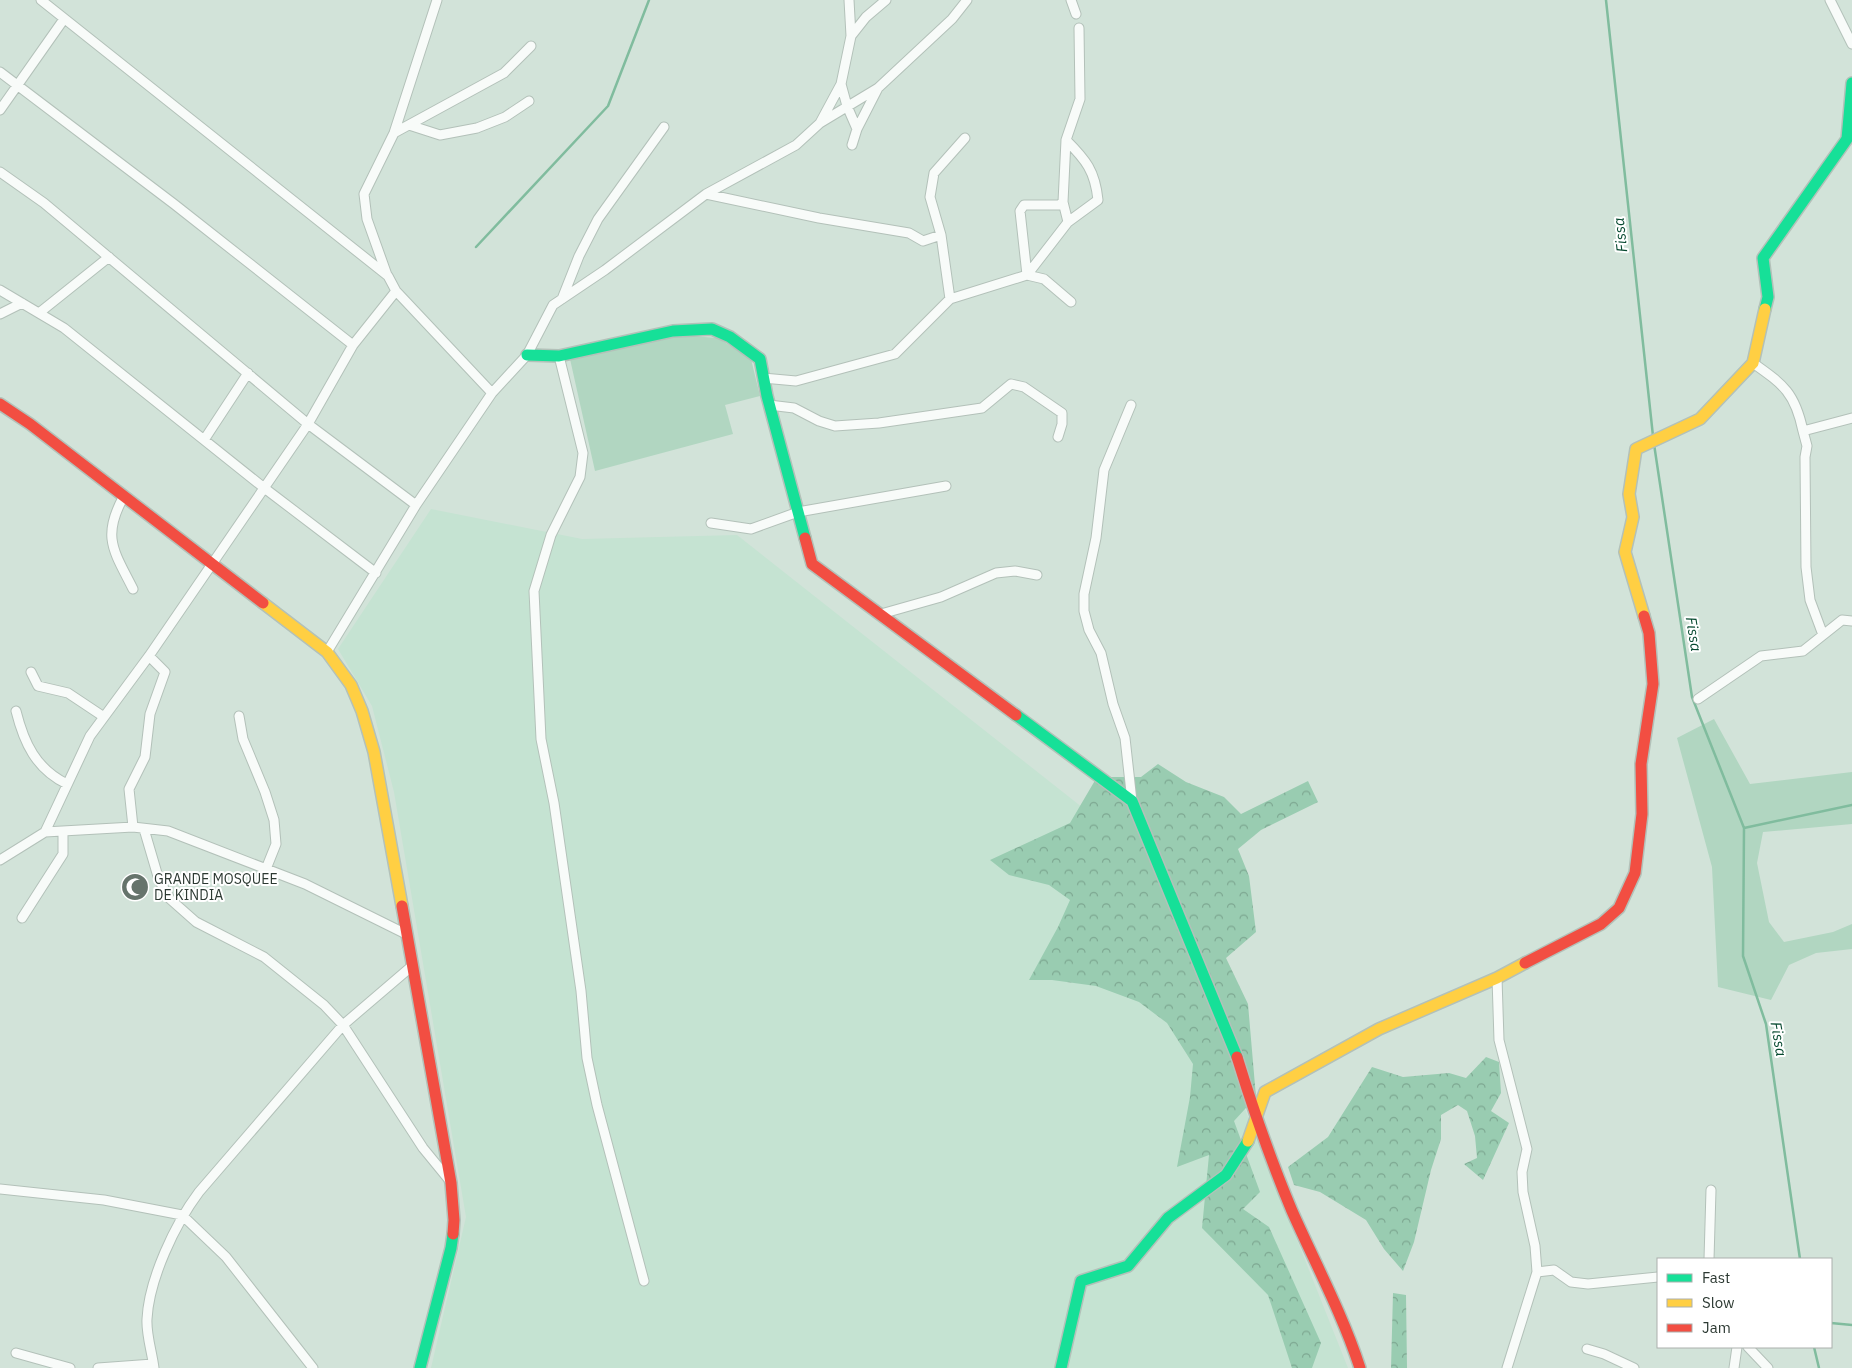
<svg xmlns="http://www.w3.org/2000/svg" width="1852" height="1368" font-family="'IBM Plex Sans',sans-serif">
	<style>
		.built { fill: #c5e3d2 }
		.forest { fill: url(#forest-crowns) }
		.garden { fill: #b1d6c1 }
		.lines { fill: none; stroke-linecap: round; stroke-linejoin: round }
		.stream { stroke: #80bc9e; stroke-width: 2.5 }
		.street-casing { stroke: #b3c1b9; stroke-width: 11 }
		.fast-casing { stroke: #b3c1b9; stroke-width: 14 }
		.slow-casing { stroke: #b3c1b9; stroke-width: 14 }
		.jam-casing { stroke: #b3c1b9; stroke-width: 14 }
		.street { stroke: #f8fbf9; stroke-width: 9 }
		.fast { stroke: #16e098; stroke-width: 11 }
		.slow { stroke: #ffcf43; stroke-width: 11 }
		.jam { stroke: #f24e42; stroke-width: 11 }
		.labels { text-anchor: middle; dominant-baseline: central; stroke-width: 4; stroke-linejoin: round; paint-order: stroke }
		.poi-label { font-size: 14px; fill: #2c3932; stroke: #fff; text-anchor: start }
		.water-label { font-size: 15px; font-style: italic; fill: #06492f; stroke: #fff }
	</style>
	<defs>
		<pattern id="forest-crowns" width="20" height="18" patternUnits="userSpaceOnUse" patternTransform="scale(1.25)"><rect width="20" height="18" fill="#99ccb1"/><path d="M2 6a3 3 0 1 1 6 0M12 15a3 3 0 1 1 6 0" fill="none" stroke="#7da791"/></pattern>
	</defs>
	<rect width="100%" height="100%" fill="#d2e3d9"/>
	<!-- built -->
	<path class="built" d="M431 509 582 539 737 535 1111 830 1227 1064 1348 1368H431L466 1217 394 792 372 706 338 649Z"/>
	<!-- forest -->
	<path class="forest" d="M1158 764 1186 782 1224 797 1241 814 1308 781 1318 802 1261 830 1238 849 1249 876 1256 932 1226 958 1248 1004 1256 1097 1234 1121 1260 1192 1243 1209 1269 1227 1321 1343 1312 1368H1292L1268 1295 1202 1228 1209 1155 1177 1167 1190 1097 1193 1064 1167 1023 1139 1002 1096 986 1052 980H1029L1058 927 1070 900 1049 885 1009 875 990 860 1070 823 1097 777H1141Z
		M1486 1057 1499 1062 1501 1093 1491 1111 1509 1123 1483 1180 1464 1164 1477 1158 1475 1136 1467 1111 1458 1105 1441 1115V1139L1431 1170 1414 1242 1403 1271 1384 1249 1366 1220 1320 1192 1294 1185 1288 1167 1328 1137 1372 1067 1403 1077 1449 1073 1466 1078Z
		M1393 1293 1406 1295 1407 1368H1391Z"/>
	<!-- garden -->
	<path class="garden" d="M676 335 718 338 751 359 760 396 725 405 733 434 595 471 570 359Z
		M1714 719 1750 784 1852 772V824L1763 832 1757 863 1769 922 1784 942 1833 932 1852 924V949L1816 953 1789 965 1771 1000 1718 987 1712 867 1677 738Z"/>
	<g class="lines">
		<!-- stream -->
		<path class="stream" d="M1606 0 1653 436
			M476 247 608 106 649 0
			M1654 444 1692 697 1744 828 1743 956 1766 1024 1800 1259
			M1744 828 1852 805
			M1831 1323 1852 1325
			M1814 1347 1819 1368"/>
		<!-- street casing -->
		<g class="street-casing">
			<path id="street" d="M41 0 388 276 396 291 492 393
				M1071 0 1076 14
				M1830 0 1852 44
				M851 36 866 17 886 0
				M0 72 174 204 353 345
				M841 84 847 106 857 129
				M0 110 64 19
				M820 123 878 88 952 19 967 0
				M409 125 440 135 477 128 505 117 529 101
				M394 133 504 73 531 46
				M852 145 857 129 878 88
				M0 172 44 203 308 424 416 505
				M706 194 819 218 909 233 923 241 941 235
				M1068 222 1098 200C1095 171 1086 160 1066 140L1080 99 1079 28
				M387 275 367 219 364 194 394 133 437 0
				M1027 275 1020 211 1024 205H1059L1063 202 1066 140
				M1027 275 1068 222 1063 202
				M0 290 64 328 263 487 376 573
				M562 299 579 256 598 219 664 127
				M950 299 941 235 930 197 934 173 965 138
				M39 313 109 257
				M0 314 22 303
				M559 356 583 453 580 477 551 535 534 591 541 739 554 803 581 991 587 1058 597 1105 644 1281
				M1753 363C1784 385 1795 393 1803 431L1852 418
				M763 378 796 381 895 354 950 299 1027 275 1044 279 1071 302
				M769 405 794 408 819 421 835 426 879 423 982 408 1011 384 1024 387 1062 413V424L1058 437
				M1131 405 1104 470 1096 538 1084 594V611L1089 630 1101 653 1113 704 1125 738 1132 801
				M1803 431 1807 446 1805 457 1806 567 1810 600 1823 635
				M204 440 248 373
				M124 496C101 537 114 551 133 589
				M711 523 751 529 798 512 946 486
				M881 614 941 597 996 573 1015 571 1037 575
				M327 652 416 505 492 393 527 355 553 305 605 270 706 194 796 145 820 123 841 84 851 36 849 0
				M31 672 38 686 68 693 104 717
				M1698 699 1761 656 1803 651 1842 620 1852 621
				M16 711C24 743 36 769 67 784
				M239 716 243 739 265 792 274 820 276 844 266 869
				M133 827 129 789 145 757 150 714 165 672 149 656
				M144 829 159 880 170 899 196 922 264 957 324 1005 343 1025 423 1148 450 1181
				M45 832 133 827 168 831 305 884 406 934
				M0 860 45 832 90 736 149 656 308 424 353 345 396 291
				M22 918 63 854V831
				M1497 978 1499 1040 1527 1149 1522 1172 1523 1192 1535 1246 1537 1272 1507 1368
				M0 1189 104 1200 182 1215 226 1257 313 1368
				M1709 1259 1711 1190
				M1537 1272 1554 1270 1571 1282 1588 1284 1658 1277
				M1748 1347 1768 1368
				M1587 1349 1604 1354 1634 1368
				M16 1353 70 1368
				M98 1368 153 1364
				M154 1368C152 1352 146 1334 147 1319 149 1279 175 1224 199 1192L343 1025 412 966
				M1734 1368 1737 1347"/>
		</g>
		<!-- fast casing -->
		<g class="fast-casing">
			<path id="fast" d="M1765 309 1768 297 1763 258 1847 139 1852 83
				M527 355 559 356 673 331 712 329 730 337 760 359 767 396 805 538
				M1016 715 1132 801 1237 1057
				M420 1368 451 1248 453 1234
				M1061 1368 1081 1281 1128 1266 1168 1218 1226 1175 1248 1141"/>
		</g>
		<!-- slow casing -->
		<g class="slow-casing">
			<path id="slow" d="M263 603 327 652 351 685 362 711 374 752 402 906
				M1644 616 1625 552 1633 517 1629 494 1636 449 1700 419 1753 363 1765 309
				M1248 1141 1265 1092 1379 1029 1497 978 1525 963"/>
		</g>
		<!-- jam casing -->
		<g class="jam-casing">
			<path id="jam" d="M0 404 30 424 263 603
				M805 538 812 564 1016 715
				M402 906 451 1183 454 1220 453 1234
				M1525 963 1601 924 1619 908 1635 873 1642 814 1641 764 1653 684 1649 633 1644 616
				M1237 1057C1253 1109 1271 1161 1292 1211 1315 1263 1342 1313 1360 1368"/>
		</g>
		<!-- street -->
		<use href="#street" class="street"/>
		<!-- fast -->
		<use href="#fast" class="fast"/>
		<!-- slow -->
		<use href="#slow" class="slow"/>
		<!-- jam -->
		<use href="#jam" class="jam"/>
	</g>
	<!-- icons -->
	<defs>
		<g id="mosque-disc" transform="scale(1.4375)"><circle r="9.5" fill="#66746c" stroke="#fff"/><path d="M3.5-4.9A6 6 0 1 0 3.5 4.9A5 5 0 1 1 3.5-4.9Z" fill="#fff"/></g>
	</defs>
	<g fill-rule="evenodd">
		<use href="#mosque-disc" x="135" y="887"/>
	</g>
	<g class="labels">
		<!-- poi labels -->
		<g class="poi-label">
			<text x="154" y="879">GRANDE MOSQUEE<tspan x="154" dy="16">DE KINDIA</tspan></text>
		</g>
		<!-- water labels -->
		<g class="water-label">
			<text transform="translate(1620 235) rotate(-96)">Fissa</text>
			<text transform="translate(1694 634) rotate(81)">Fissa</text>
			<text transform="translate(1779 1039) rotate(80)">Fissa</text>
		</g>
	</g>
	<!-- legend -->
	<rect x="1657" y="1258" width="175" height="90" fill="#ffffff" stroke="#abb0ad"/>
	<rect x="1667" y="1274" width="25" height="8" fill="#16e098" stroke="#abb0ad"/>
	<text x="1702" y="1283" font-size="15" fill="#2c3932">Fast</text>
	<rect x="1667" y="1299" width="25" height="8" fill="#ffcf43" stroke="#abb0ad"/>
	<text x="1702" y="1308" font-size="15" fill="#2c3932">Slow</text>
	<rect x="1667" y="1324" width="25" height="8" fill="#f24e42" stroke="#abb0ad"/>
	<text x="1702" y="1333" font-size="15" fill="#2c3932">Jam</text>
</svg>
